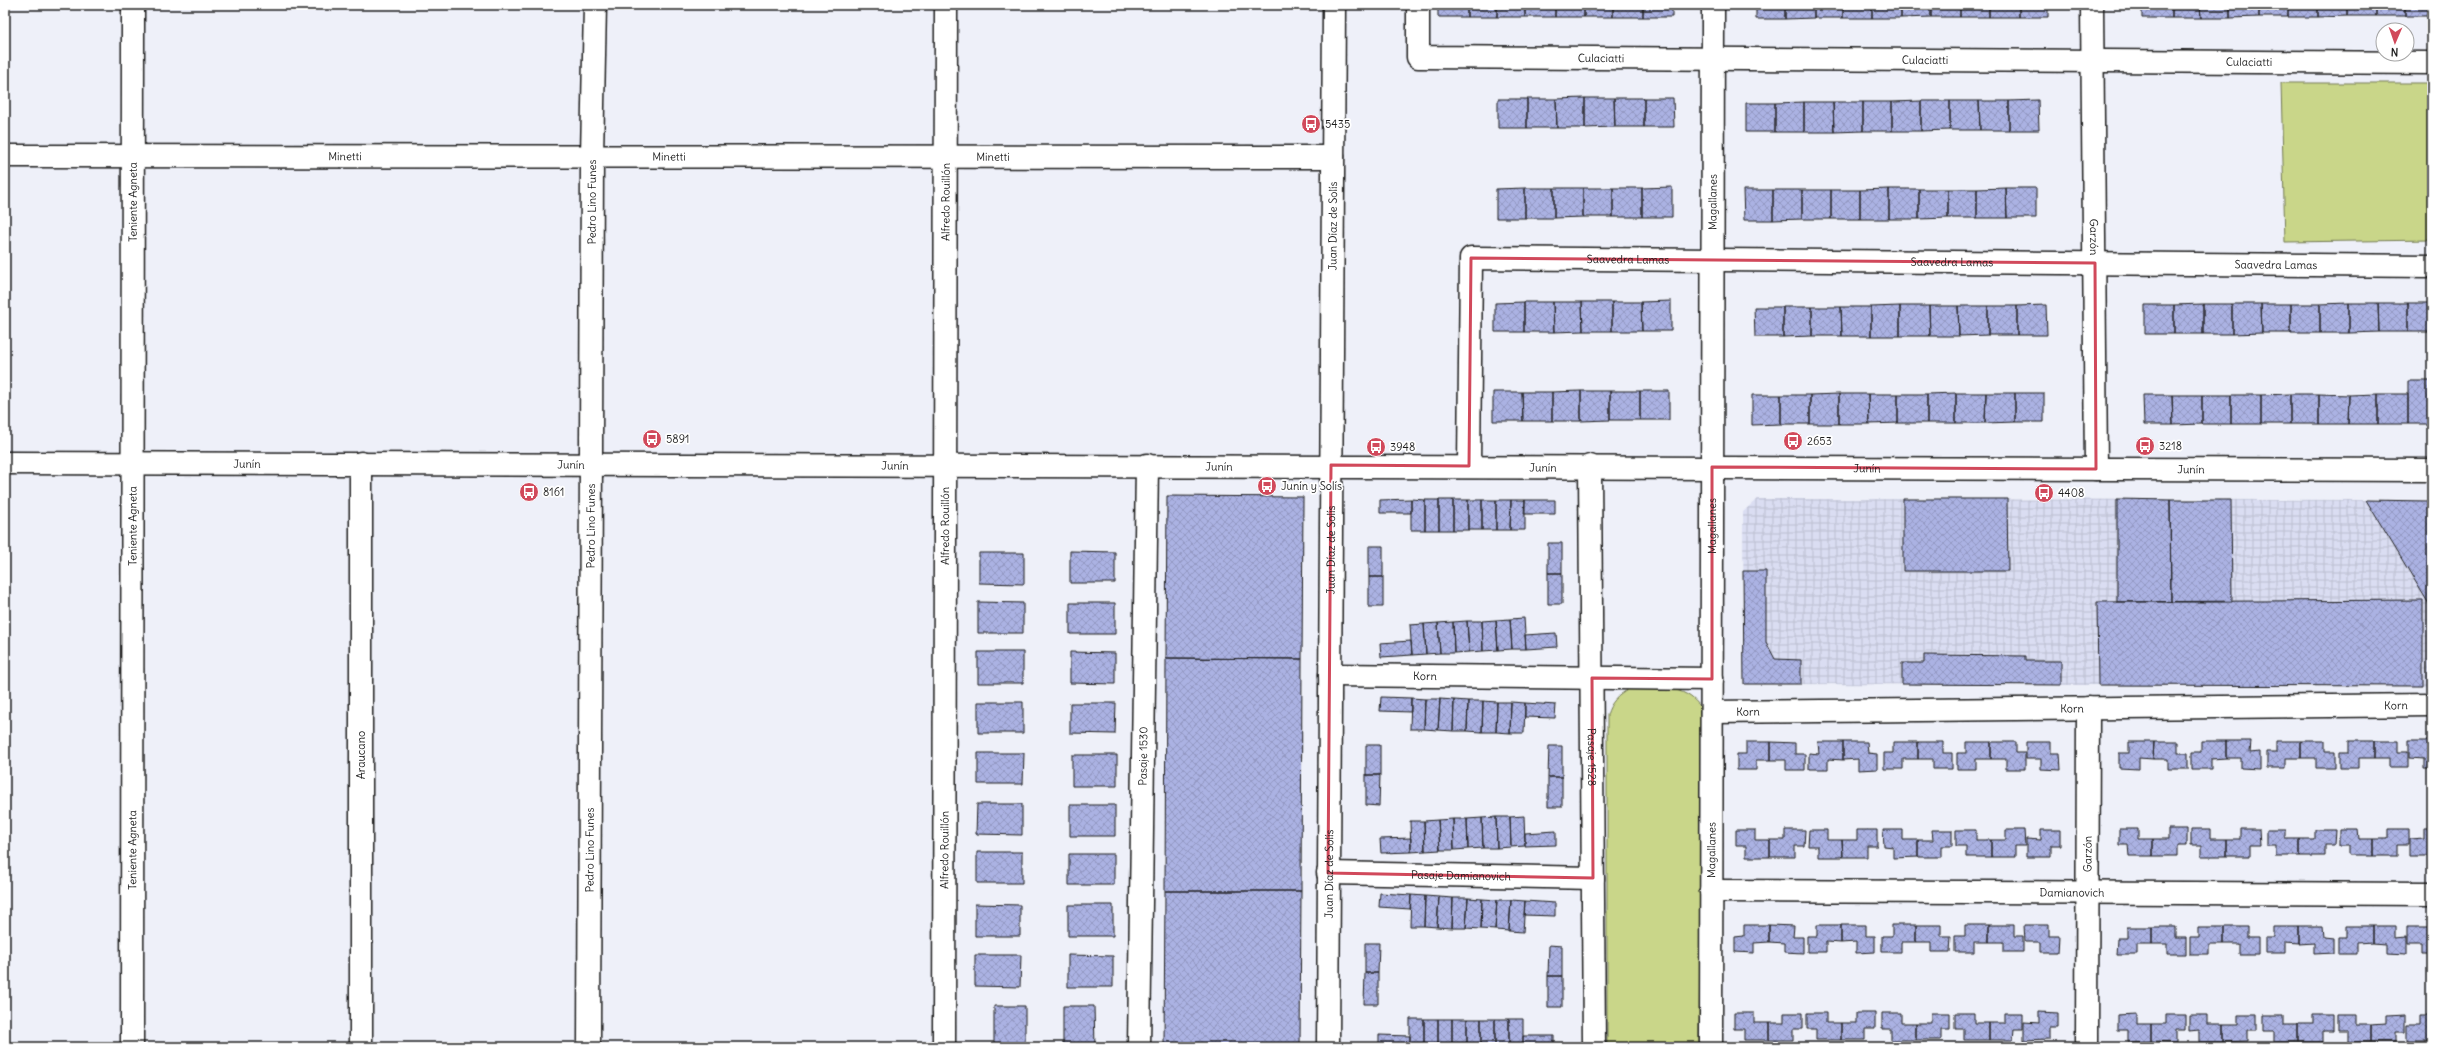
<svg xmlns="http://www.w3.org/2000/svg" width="2437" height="1052" font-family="Delius,sans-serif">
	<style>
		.industrial { fill: url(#industrial-grid) }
		.park { fill: #c9d689; stroke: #727952 }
		.building { fill: url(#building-cross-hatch); stroke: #1c1c1c }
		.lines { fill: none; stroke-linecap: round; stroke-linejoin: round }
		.street-casing { stroke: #1c1c1c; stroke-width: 25 }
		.secondary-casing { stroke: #1c1c1c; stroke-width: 25 }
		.street { stroke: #fff; stroke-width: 22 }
		.secondary { stroke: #fff; stroke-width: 22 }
		.marked { fill: none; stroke: #d1495b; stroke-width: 3; stroke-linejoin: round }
		.labels { text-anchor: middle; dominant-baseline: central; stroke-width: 3.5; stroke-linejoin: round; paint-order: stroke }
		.street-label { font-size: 11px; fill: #1c1c1c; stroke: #fff }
		.poi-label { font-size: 11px; fill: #1c1c1c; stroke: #fff; text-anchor: start }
	</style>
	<defs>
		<pattern id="industrial-grid" width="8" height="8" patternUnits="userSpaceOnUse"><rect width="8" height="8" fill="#daddf2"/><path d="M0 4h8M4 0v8" fill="none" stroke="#babdcf"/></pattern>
		<pattern id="building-cross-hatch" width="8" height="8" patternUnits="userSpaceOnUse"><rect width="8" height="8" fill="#abb2e3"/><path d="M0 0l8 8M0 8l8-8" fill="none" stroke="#9398c2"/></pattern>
	</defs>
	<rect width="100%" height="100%" fill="#eef0f9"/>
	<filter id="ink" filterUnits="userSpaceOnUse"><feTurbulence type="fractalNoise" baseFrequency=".025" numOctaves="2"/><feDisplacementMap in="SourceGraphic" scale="8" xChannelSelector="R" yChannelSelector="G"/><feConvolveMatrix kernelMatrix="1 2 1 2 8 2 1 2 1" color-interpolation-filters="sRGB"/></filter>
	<g filter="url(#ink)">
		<!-- industrial -->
		<path class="industrial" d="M1757 499 2366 500 2432 609V686L1744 684 1743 512Z"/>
		<!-- park -->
		<path class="park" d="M2281 83H2432V240L2285 242Z
			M1629 689C1657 689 1684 682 1702 709L1699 1047 1607 1046V715C1611 702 1617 696 1629 689Z"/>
		<!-- building -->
		<path class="building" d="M1438 5H1467V17H1438Z
			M1467 5H1497V17H1467Z
			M1497 5H1525V17H1497Z
			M1525 5H1555V17H1525Z
			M1555 5H1584V17H1555Z
			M1584 5H1613V17H1584Z
			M1613 5H1643V17H1613Z
			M1643 5H1672V17H1643Z
			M1756 5H1785V19H1756Z
			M1785 5H1814V18L1785 19Z
			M1814 5H1843V18H1814Z
			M1843 5H1872V18H1843Z
			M1872 5H1901V18H1872Z
			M1901 5H1931V17L1901 18Z
			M1931 5H1960V17H1931Z
			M1960 5H1989V17H1960Z
			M1989 5H2019V17H1989Z
			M2019 5H2048V17H2019Z
			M2142 5H2172V18H2142Z
			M2172 5H2200L2201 18H2172Z
			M2200 5H2230V18H2201Z
			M2230 5H2259V17L2230 18Z
			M2259 5H2288V17H2259Z
			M2288 5H2318V17H2288Z
			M2318 5H2347V16L2318 17Z
			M2347 5H2376V16H2347Z
			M2376 5H2405V16H2376Z
			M2405 5H2432V16H2405Z
			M1585 98H1614L1615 127 1585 128Z
			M1585 98V128H1557L1556 99Z
			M1614 98H1644V127H1615Z
			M1644 98H1673L1674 127H1644Z
			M1498 99H1527V128H1498Z
			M1527 99H1556L1557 128H1527Z
			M2038 100 2039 130H2009V101Z
			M1921 101H1950V130L1921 131Z
			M1921 101V131H1892V102Z
			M1950 101H1979L1980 130H1950Z
			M1979 101H2009V130H1980Z
			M1804 102H1833L1834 132H1804Z
			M1804 102V132H1775V103Z
			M1833 102H1863V131L1834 132Z
			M1863 102H1892V131H1863Z
			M1746 103H1775V132H1746Z
			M1672 187V217H1642V188Z
			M1525 188H1554V218H1525Z
			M1525 188V218H1496V189Z
			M1554 188H1583V217L1554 218Z
			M1583 188H1613V217H1583Z
			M1613 188H1642V217H1613Z
			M2006 188 2007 218H1977V189Z
			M2006 188H2036V218H2007Z
			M1889 189V219H1860V190Z
			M1889 189H1919V219H1889Z
			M1919 189H1948V218L1919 219Z
			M1948 189H1977V218H1948Z
			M1743 190H1773V220H1744Z
			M1773 190H1802V219L1773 220Z
			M1802 190H1831V219H1802Z
			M1831 190H1860V219H1831Z
			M1671 301V331H1642L1641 302Z
			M1524 302H1553L1554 332H1524Z
			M1524 302V332H1495V303Z
			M1553 302H1582L1583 331 1554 332Z
			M1582 302H1612V331H1583Z
			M1612 302H1641L1642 331H1612Z
			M2349 303V333H2320V304Z
			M2349 303H2378L2379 332 2349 333Z
			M2378 303H2408V332H2379Z
			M2408 303H2432V332H2408Z
			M2203 304V334H2174V305Z
			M2203 304H2232V334H2203Z
			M2232 304H2261L2262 333 2232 334Z
			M2261 304H2291V333H2262Z
			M2291 304H2320V333H2291Z
			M2046 305 2047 335H2017V306Z
			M2145 305H2174V334H2145Z
			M1900 306H1929L1930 336H1900Z
			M1900 306V336H1871V307Z
			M1929 306H1958L1959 336H1930Z
			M1958 306H1988V335L1959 336Z
			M1988 306H2017V335H1988Z
			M1754 307H1783V337H1755Z
			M1783 307H1812V336L1783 337Z
			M1812 307H1841L1842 336H1812Z
			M1841 307H1871V336H1842Z
			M2408 381H2432V424H2408Z
			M1581 391H1610V420L1581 421Z
			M1581 391V421H1552V392Z
			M1610 391H1640V420H1610Z
			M1640 391H1669V420H1640Z
			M1493 392H1522L1523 421H1493Z
			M1522 392H1552V421H1523Z
			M1956 393H1986L1985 423H1956Z
			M1956 393V423H1927V394Z
			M1986 393H2015V422L1985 423Z
			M2015 393H2044V422H2015Z
			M1839 394H1868L1869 424H1839Z
			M1839 394V424H1810V395Z
			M1868 394H1898V423L1869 424Z
			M1898 394H1927V423H1898Z
			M2290 394H2319V424H2290Z
			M2290 394V424H2261V395Z
			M2319 394 2349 395 2348 424H2319Z
			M2378 394H2408V424H2378Z
			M2378 394V424H2348L2349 395Z
			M1752 395H1781V424L1752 425Z
			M1781 395H1810V424H1781Z
			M2143 395H2172L2173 425H2144Z
			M2172 395H2202V424L2173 425Z
			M2202 395H2231V424H2202Z
			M2231 395H2261V424H2231Z
			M1167 496 1303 497 1302 659 1166 658Z
			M1411 499 1425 500V530H1411Z
			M1411 499V513H1380V500Z
			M1903 499H2007L2008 571H1903Z
			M2117 499 2170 500 2171 602H2117Z
			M1425 500H1439V530H1425Z
			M1439 500H1453V530H1439Z
			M1453 500H1468V530H1453Z
			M1468 500H1482V530H1468Z
			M1482 500H1496V530H1482Z
			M1496 500H1511L1510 530H1496Z
			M1511 500H1525V530H1510Z
			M1525 500H1555V514H1524Z
			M2170 500H2231L2232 602H2171Z
			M2366 500 2428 501 2432 505V609Z
			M1548 543H1562V573H1548Z
			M1369 546H1383V577H1369Z
			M1070 551 1115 552V583H1070Z
			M979 553H1024V584L979 583Z
			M1743 571H1766V642L1775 659 1801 660V684H1744Z
			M1548 573H1562V604H1548Z
			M1369 577H1383V607H1369Z
			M2423 600V686L2098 685 2097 602Z
			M978 602 1023 603V633H978Z
			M1070 603H1115V634H1070Z
			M1524 618 1526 649H1512L1510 619Z
			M1510 619 1512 649 1498 650 1496 620Z
			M1496 620 1498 650 1483 651 1482 621Z
			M1467 621 1469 652 1454 653 1453 622Z
			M1467 621H1482L1483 651 1469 652Z
			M1453 622 1454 653H1440L1438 623Z
			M1438 623 1440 653 1426 654 1424 624Z
			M1424 624 1426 654 1412 655 1410 625Z
			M1556 633 1557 647 1526 649 1525 635Z
			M1411 641 1412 655 1381 657 1380 643Z
			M978 652H1023V683H978Z
			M1070 652 1115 653V684L1070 683Z
			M1924 655 2025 656V661H2061V685L1902 684V663H1924Z
			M1166 658 1302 659 1301 891H1165Z
			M1381 697 1411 698V712L1380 711Z
			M1411 698 1425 699 1424 729H1410Z
			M1425 699H1440L1438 730 1424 729Z
			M1440 699 1454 700 1453 731 1438 730Z
			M1454 700 1468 701 1467 731H1453Z
			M1468 701H1483L1482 732 1467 731Z
			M1483 701 1497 702 1496 732H1482Z
			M978 702H1023V733H978Z
			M1497 702H1511L1510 733 1496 732Z
			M1511 702 1525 703 1524 733H1510Z
			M1070 703H1116L1115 734 1070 733Z
			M1525 703 1556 705 1555 718 1525 717Z
			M2201 741H2226V758L2211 759V769H2192V752H2201Z
			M2226 741H2251L2250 753 2260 752V769L2241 768V758H2226Z
			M2276 741H2301V758H2286V768H2267V752H2276Z
			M2301 741H2325V752H2335V768H2316V758H2301Z
			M2349 741H2374V758H2359V768H2340V752H2349Z
			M2374 741H2398V752H2408V768H2389V758H2374Z
			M2409 741H2432V768H2424V759L2409 758Z
			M1746 742H1771V760H1756V770H1737V754H1746Z
			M1771 742 1795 743V754H1805V770H1786V760H1771Z
			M1818 742H1843V760L1828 759V769H1809V753L1819 754Z
			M1843 742H1867L1868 753 1877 754V769L1858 770V759L1843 760Z
			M1893 742H1918V759H1903V769H1884V753H1893Z
			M1918 742H1943V753H1952V769H1933V759H1918Z
			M1966 742H1991V759H1976V769H1957V753H1966Z
			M1991 742H2016V753H2025V769H2006V759H1991Z
			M2026 742H2051V753H2060L2061 770 2041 769V759H2026Z
			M2129 742H2154L2153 759 2139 758V769L2119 768V753H2129Z
			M2154 742H2178V753H2188V769H2168V759H2153Z
			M1366 745H1380V775H1366Z
			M1549 746H1562V777H1548Z
			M978 753H1024L1023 784H978Z
			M1072 755H1117V786H1072Z
			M1366 775H1380L1379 806 1366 805Z
			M1548 777H1562V807H1548Z
			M977 804H1022V835L976 834Z
			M1070 805H1115V836H1070Z
			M1524 816 1525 846 1511 847 1510 817Z
			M1496 817 1497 848H1483L1482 818Z
			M1496 817H1510L1511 847 1497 848Z
			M1482 818 1483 848 1468 849 1467 819Z
			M1453 819 1454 850H1440L1438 820Z
			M1453 819H1467L1468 849 1454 850Z
			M1438 820 1440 850 1425 851 1424 821Z
			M1410 821H1424L1425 851 1411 852Z
			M2424 828H2432V856H2409V839L2424 838Z
			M2119 829H2138V839H2153V856H2129L2128 845H2119Z
			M2168 829H2187V845H2178V856H2153V839H2168Z
			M2191 829H2211V839H2226V856H2201V845H2191Z
			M2240 829H2259L2260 845H2250V856H2226V839H2240Z
			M2315 829H2335L2334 845H2325V856H2300V839H2315Z
			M2339 829H2358L2359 839H2373V856H2349V845H2339Z
			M2388 829H2408V845H2398V856H2373V839H2388Z
			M1736 830H1755V840H1770V857H1746V846H1736Z
			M1785 830H1805L1804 846H1795V857H1770V840H1785Z
			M1809 830H1827V840H1842L1843 857H1818V846H1808Z
			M1857 830H1877V846H1867V857H1843L1842 840H1857Z
			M1883 830H1903V840H1918V857L1893 858V847L1884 846Z
			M1932 830H1952V846H1942V857H1918V840H1933Z
			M1956 830H1976V840H1991V857H1966V846H1956Z
			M2006 830H2024L2025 846H2015V857H1991V840H2006Z
			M2041 830H2060V845H2051V857H2026V839L2041 840Z
			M2266 830H2285V839H2300V856H2276V845H2266Z
			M1556 831V845L1525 846V833Z
			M1411 838V852L1381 853 1380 839Z
			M977 852H1022V883H977Z
			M1069 854H1114V885H1069Z
			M1165 891H1301L1300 1047H1164Z
			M1380 893 1411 895 1410 909 1379 907Z
			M1411 895 1425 896 1424 926H1410Z
			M1425 896 1439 897 1437 927 1424 926Z
			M1439 897 1453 898 1452 928 1437 927Z
			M1453 898H1468L1466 928H1452Z
			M1468 898 1482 899 1481 929 1466 928Z
			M1482 899 1497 900 1495 930 1481 929Z
			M1497 900H1511L1509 931 1495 930Z
			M1511 900 1525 901 1523 932 1509 931Z
			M1525 901 1555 903V916L1524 915Z
			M975 904 1020 905V936H975Z
			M1068 905H1113V936H1068Z
			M1744 925H1769V942L1754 943V953L1735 952V937L1744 936Z
			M1769 925 1794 926 1793 937H1803V953L1784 952V943L1769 942Z
			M1817 925H1841V943L1826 942V952H1807V936H1817Z
			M1841 925H1866V936H1875V952L1856 953V942L1841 943Z
			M1892 925H1916V942H1901V952H1882V936H1892Z
			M1916 925H1941V936H1951L1950 952H1931V942H1916Z
			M1965 925H1989V942H1974V952H1955V936H1965Z
			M1989 925H2014V936H2023V952H2004V942H1989Z
			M2024 925H2049V936H2059L2058 952H2040V942H2025Z
			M2274 926H2299V944L2284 943V953H2265V937H2274Z
			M2299 926H2323L2324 937 2333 938V953L2314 954V943L2299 944Z
			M2347 926H2372V943L2357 944V954H2338V937H2347Z
			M2372 926H2396V938L2406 937V954L2387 953V944L2372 943Z
			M2127 927H2152V944H2137V954H2117L2118 938H2127Z
			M2152 927H2176V938H2186V954H2167V944H2152Z
			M2199 927H2224V944H2209V954H2190V938H2199Z
			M2224 927H2248V938H2258V954H2239V944H2224Z
			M2407 927H2432V954H2422V944H2407Z
			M1365 943H1379L1378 973H1365Z
			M1549 945 1562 946V976H1548Z
			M975 955H1021L1020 987 975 986Z
			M1068 955 1113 956V987H1068Z
			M1365 973H1378V1004H1364Z
			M1548 976H1562V1007H1548Z
			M994 1006H1025V1047H994Z
			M1063 1006H1094L1095 1047H1063Z
			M2039 1012 2058 1013V1028H2049V1039L2024 1040V1022L2039 1023Z
			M1734 1013H1754V1023H1769V1040H1744V1029H1734Z
			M1784 1013H1803V1029H1793V1040H1769V1023H1784Z
			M1807 1013H1826V1023H1841V1040H1816V1029H1807Z
			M1856 1013H1875V1029H1865V1040H1841V1023H1856Z
			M1882 1013H1901V1023H1916V1040H1891V1029H1882Z
			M1931 1013H1950V1029H1941V1040H1916V1023H1931Z
			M1955 1013H1974V1023H1989V1040H1964V1029H1955Z
			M2004 1013H2023V1029H2014L2013 1040H1989V1023H2004Z
			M2136 1014V1024H2151V1041L2127 1042V1030H2117V1015Z
			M2166 1014H2185V1030H2176V1042L2151 1041V1024H2166Z
			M2238 1014H2257V1030H2248V1041L2223 1042V1024H2238Z
			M2405 1014V1031H2396V1042H2371V1025L2386 1024V1015Z
			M2421 1014H2432L2431 1041H2407V1024H2421Z
			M2189 1015H2208V1024H2223V1042H2199V1030L2189 1031Z
			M2264 1015H2284V1025H2298V1042H2274V1031H2264Z
			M2313 1015H2333V1031H2323V1042H2298V1025H2313Z
			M2337 1015H2356V1025H2371V1042H2347V1031H2337Z
			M1410 1019H1424V1047H1410Z
			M1424 1019H1438V1047H1424Z
			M1438 1019H1452V1047H1438Z
			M1452 1019H1467V1047H1452Z
			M1467 1019H1481V1047H1467Z
			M1481 1019H1495V1047H1481Z
			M1495 1019H1509V1047H1495Z
			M1509 1019H1523V1047H1509Z
			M1379 1035 1410 1036V1047H1379Z
			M1523 1036H1554V1047H1523Z"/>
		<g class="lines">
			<!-- street casing -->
			<g class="street-casing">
				<g id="street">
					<path id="s1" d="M1418 5V57L2432 63"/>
					<path id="s2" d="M2092 5 2096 469"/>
					<path id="s3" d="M5 156 1333 157"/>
					<path id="s4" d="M1469 466 1471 258 2432 266"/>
					<path id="s5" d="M1590 466 1594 1047"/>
					<path id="s6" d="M1330 675 1712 679"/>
					<path id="s7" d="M1712 712 2432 705"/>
					<path id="s8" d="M1328 873 1593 878"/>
					<path id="s9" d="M1711 891 2432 894"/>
					<path id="s10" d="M132 1047 133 5"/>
					<path d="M361 1047V463"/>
					<path id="s11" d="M589 1047 592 156 595 5"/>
					<path id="s12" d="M944 1047 946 5"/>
					<path id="s13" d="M1139 1047 1147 465"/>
					<path id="s14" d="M1711 1047 1713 5"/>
					<path id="s15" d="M2087 1047 2088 708"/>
				</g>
			</g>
			<!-- secondary casing -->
			<g class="secondary-casing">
				<g id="secondary">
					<path id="s16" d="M5 463 2432 470"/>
					<path id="s17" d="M1328 1047 1334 5"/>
				</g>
			</g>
			<!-- street -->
			<use href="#street" class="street"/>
			<!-- secondary -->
			<use href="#secondary" class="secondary"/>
		</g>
	</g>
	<!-- marked area -->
	<path class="marked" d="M1471 258 2095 263 2096 469 1712 467V679L1592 678 1593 878 1328 873 1331 465 1469 466Z"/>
	<!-- icons -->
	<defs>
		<g id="bus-disc" transform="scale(1)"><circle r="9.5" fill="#d1495b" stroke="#fff"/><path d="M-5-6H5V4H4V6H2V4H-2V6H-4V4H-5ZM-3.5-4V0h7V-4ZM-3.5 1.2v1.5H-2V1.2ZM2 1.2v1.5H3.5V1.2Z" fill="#fff"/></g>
	</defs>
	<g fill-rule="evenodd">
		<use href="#bus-disc" x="1311" y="124"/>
		<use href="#bus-disc" x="652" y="439"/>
		<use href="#bus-disc" x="1793" y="441"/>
		<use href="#bus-disc" x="2145" y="446"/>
		<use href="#bus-disc" x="1376" y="447"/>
		<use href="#bus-disc" x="1267" y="486"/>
		<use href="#bus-disc" x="529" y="492"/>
		<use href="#bus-disc" x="2044" y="493"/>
	</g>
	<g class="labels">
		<!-- street labels -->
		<g class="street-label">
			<text stroke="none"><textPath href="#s1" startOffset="235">Culaciatti</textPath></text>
			<text stroke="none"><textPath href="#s1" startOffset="559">Culaciatti</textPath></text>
			<text stroke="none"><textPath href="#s1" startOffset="883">Culaciatti</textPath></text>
			<text stroke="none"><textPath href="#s3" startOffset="340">Minetti</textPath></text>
			<text stroke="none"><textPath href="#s3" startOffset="664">Minetti</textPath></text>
			<text stroke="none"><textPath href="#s3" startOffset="988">Minetti</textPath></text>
			<text stroke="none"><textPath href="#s10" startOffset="845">Teniente Agneta</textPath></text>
			<text stroke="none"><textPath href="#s11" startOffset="845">Pedro Lino Funes</textPath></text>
			<text stroke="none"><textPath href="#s12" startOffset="845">Alfredo Rouillón</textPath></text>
			<text stroke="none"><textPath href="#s14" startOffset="845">Magallanes</textPath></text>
			<text stroke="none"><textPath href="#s17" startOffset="821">Juan Díaz de Solís</textPath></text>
			<text stroke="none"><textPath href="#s2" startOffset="232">Garzón</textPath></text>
			<text stroke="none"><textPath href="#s4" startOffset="365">Saavedra Lamas</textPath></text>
			<text stroke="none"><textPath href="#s4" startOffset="689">Saavedra Lamas</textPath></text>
			<text stroke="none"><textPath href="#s4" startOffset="1013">Saavedra Lamas</textPath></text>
			<text stroke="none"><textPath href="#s16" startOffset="242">Junín</textPath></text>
			<text stroke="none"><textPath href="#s16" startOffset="566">Junín</textPath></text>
			<text stroke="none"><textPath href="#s16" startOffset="890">Junín</textPath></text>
			<text stroke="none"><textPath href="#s16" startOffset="1214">Junín</textPath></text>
			<text stroke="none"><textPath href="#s16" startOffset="1538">Junín</textPath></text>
			<text stroke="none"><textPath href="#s16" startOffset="1862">Junín</textPath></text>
			<text stroke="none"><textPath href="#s16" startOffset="2186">Junín</textPath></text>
			<text stroke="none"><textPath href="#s10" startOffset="521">Teniente Agneta</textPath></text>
			<text stroke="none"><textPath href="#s11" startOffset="521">Pedro Lino Funes</textPath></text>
			<text stroke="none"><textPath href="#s12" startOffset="521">Alfredo Rouillón</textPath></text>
			<text stroke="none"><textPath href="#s14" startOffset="521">Magallanes</textPath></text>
			<text stroke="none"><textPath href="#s17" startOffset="497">Juan Díaz de Solís</textPath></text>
			<text stroke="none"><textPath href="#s6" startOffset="95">Korn</textPath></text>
			<text stroke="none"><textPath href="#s7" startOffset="684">Korn</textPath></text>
			<text stroke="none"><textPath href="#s7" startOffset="360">Korn</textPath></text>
			<text stroke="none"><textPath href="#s7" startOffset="36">Korn</textPath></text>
			<text transform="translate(361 755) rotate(-90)">Araucano</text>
			<text stroke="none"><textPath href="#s13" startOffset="291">Pasaje 1530</textPath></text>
			<text stroke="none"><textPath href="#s5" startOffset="291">Pasaje 1528</textPath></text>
			<text stroke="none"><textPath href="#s10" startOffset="197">Teniente Agneta</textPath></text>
			<text stroke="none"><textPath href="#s11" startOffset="197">Pedro Lino Funes</textPath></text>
			<text stroke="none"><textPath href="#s12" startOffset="197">Alfredo Rouillón</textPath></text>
			<text stroke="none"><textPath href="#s14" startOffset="197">Magallanes</textPath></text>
			<text stroke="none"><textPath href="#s15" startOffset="193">Garzón</textPath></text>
			<text stroke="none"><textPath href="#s17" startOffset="173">Juan Díaz de Solís</textPath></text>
			<text stroke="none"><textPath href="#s8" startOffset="133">Pasaje Damianovich</textPath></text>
			<text stroke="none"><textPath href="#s9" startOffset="361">Damianovich</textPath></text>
		</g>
		<!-- poi labels -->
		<g class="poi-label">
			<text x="1325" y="124">5435</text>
			<text x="666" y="439">5891</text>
			<text x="1807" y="441">2653</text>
			<text x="2159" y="446">3218</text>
			<text x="1390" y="447">3948</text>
			<text x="1281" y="486">Junín y Solís</text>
			<text x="543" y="492">8161</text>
			<text x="2058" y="493">4408</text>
		</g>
	</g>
	<!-- margin -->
	<rect width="2437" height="1052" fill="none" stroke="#fff" stroke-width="20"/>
	<rect x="10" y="10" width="2417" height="1032" fill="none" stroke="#1c1c1c" stroke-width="1.5" filter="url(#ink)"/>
	<!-- north arrow -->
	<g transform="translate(2395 42) rotate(182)"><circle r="19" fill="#ffffff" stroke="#a4a4a4"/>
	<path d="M0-3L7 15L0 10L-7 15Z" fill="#d1495b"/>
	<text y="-6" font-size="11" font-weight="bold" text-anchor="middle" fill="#1c1c1c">N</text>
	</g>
</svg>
